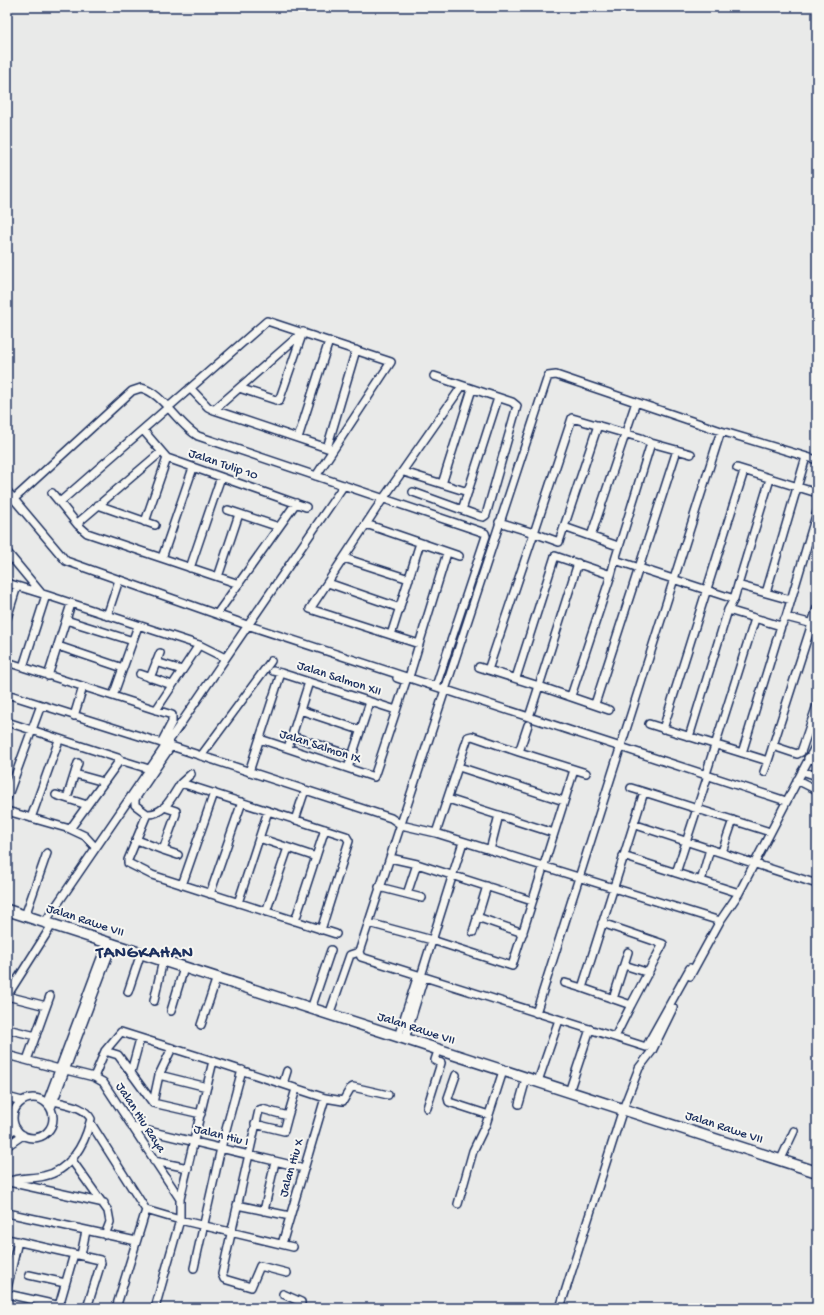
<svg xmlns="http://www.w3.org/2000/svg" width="824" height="1315" font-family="'Gochi Hand',sans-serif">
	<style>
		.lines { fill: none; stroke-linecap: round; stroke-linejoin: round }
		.street-casing { stroke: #1b2f5e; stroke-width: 10 }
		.secondary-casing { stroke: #1b2f5e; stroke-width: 13 }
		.street { stroke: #f6f6f2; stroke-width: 7 }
		.secondary { stroke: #f6f6f2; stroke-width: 10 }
		.labels { text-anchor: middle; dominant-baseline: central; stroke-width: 4; stroke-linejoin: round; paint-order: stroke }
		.street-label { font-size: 13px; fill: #1b2f5e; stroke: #f6f6f2 }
		.district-label { font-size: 17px; font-weight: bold; letter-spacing: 1px; fill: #1b2f5e; stroke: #f6f6f2 }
	</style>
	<rect width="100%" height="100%" fill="#e9eae9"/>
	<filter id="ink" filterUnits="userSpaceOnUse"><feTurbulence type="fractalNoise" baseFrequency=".025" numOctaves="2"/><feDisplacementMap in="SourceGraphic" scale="8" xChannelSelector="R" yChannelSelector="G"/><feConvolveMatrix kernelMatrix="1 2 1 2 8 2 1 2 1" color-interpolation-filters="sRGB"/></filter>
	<g filter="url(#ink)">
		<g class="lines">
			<!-- street casing -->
			<g class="street-casing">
				<path id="street" d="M190 388 208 407 214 410 333 450
					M239 388 279 401 303 332
					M214 410 303 332
					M143 430 167 458 306 507
					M298 438 329 341
					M651 443 691 454
					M327 448 356 350
					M161 452 80 521 78 525 87 533 239 584
					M737 468 817 493
					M404 472 468 492
					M442 484 472 389
					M7 491 66 561 247 625 786 801
					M413 492 479 516 483 517 486 515 517 406 512 402 434 376
					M52 493 78 525
					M15 498 132 391 141 388C162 392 178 425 198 436L485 533 486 536 436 686
					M60 502 267 321 391 362 316 476
					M98 505 155 525
					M228 510 279 527
					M462 510 498 398
					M145 522 167 458
					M499 522 534 533 572 418 641 438 651 443 615 560
					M366 524 459 556
					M564 527 618 546
					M591 536 636 402
					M7 552 41 593
					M162 558 193 468
					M344 558 409 579
					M578 563 539 686 609 710
					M190 568 221 477
					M218 577 239 514
					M7 583 17 586
					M328 583 400 608
					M738 585 770 479
					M766 593 791 600 817 512
					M46 595 199 645 225 658
					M734 599 738 585 766 593 806 457
					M217 614 296 503
					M107 616 119 580
					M786 617 791 600
					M7 618 17 586 46 595 23 667
					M66 620 133 641
					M391 635 420 543
					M419 644 310 609 376 509 462 386
					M58 646 123 668
					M7 662 172 715V722L161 743
					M156 662 182 670
					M479 667 539 686 529 717
					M488 670 534 533 559 542 598 425
					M273 671 281 673
					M140 674 172 685
					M48 676 71 604
					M409 677 447 553
					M150 678 160 653
					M516 678 555 556 611 575 615 560 734 599 728 610 781 626 786 617 817 625
					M7 694 171 746 391 818 401 825 436 833 720 921
					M113 696 138 626
					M571 696 611 575
					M595 704 677 450
					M156 710 199 645
					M300 710 360 730
					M74 716 83 687
					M7 722 118 758 120 760 70 829 7 811
					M649 724 768 761 817 608
					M663 729 744 471
					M292 736 352 756
					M689 737 728 610
					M260 739 374 777 406 681 397 678
					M171 746 135 799V805L147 814 128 860V863L152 875 336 934
					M773 746 797 754 801 752 817 705
					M288 748 309 682
					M519 752 586 773
					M742 753 781 626
					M201 756 271 661
					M808 758 817 761
					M120 760 149 769
					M459 767 564 801
					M348 768 370 702
					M802 771 817 776
					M249 772 281 673 396 710
					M764 772 768 761
					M75 774 104 782
					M706 774 755 619
					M797 780 817 790
					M181 783 191 774
					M631 788 644 792
					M56 795 87 805
					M7 798 41 705
					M67 798 78 763
					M448 799 554 833
					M147 814C165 815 172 796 181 783L346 836 349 841 321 930
					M31 818 59 740
					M295 820 305 790
					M633 824 817 884
					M70 829 85 836 95 847
					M436 833 468 737 472 736 519 752 528 725
					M259 838 316 857
					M137 840 163 850 176 814V811L164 807
					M163 850 178 855
					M490 850 499 815
					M722 852 733 820
					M623 856 739 893
					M390 858 417 864 532 901
					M676 873 708 775
					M701 881 710 849
					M182 885 214 793
					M379 887 422 898
					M210 894 242 802
					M407 894 417 864
					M238 903 268 811
					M266 912 288 848
					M25 916 47 853
					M477 917 523 933
					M295 921 325 829
					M45 922 344 485
					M369 923 432 940 512 966 574 770
					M602 923 663 944 631 1005 582 988 644 792 770 832
					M473 932 487 886
					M624 965 649 973
					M690 968 646 1047 361 957 359 952 548 376 556 375 721 431 817 460
					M421 976 463 842
					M690 976 720 921 739 893 817 743
					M565 983 582 988
					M128 992 141 953
					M7 996 52 925
					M7 996 46 1006
					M613 999 628 952
					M154 1001 163 960
					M311 1009 331 950
					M171 1011 184 968
					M536 1013 721 431
					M329 1015 350 955 359 952
					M201 1025 217 977
					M7 1029 36 1036
					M398 1037 418 975
					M615 1037 631 1005
					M405 1039 424 977
					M172 1048 159 1075 207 1087
					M105 1051 118 1055 153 1103 201 1114
					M7 1055 59 1069
					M27 1060 50 996
					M66 1070 94 1077 103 1082 180 1199
					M131 1072 140 1039
					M456 1075 448 1098 449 1102 489 1115
					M94 1077 105 1051 121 1032 213 1061 325 1098 343 1101 350 1089 353 1087 388 1095
					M538 1081 559 1020
					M283 1084 287 1071
					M569 1092 590 1029
					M7 1097 22 1101
					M13 1118a20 20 0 1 1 40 0a20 20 0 1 1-40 0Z
					M54 1101C68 1105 84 1106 91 1119L90 1122 146 1210
					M47 1102 107 942
					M153 1103 159 1075
					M519 1104 526 1079
					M51 1108 113 943
					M427 1108 441 1063 435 1060 438 1051
					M255 1124 284 1131 288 1116
					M132 1127 304 1168
					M7 1134 16 1128
					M7 1146 23 1135
					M71 1159 108 1211 110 1222 105 1235
					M781 1159 794 1131
					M154 1161 188 1168
					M7 1182C18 1177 32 1179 44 1176 69 1171 84 1146 90 1122
					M9 1182 104 1203
					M458 1204 473 1151 486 1124 503 1071
					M237 1205 290 1216
					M264 1211 275 1162
					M7 1213 136 1241
					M7 1239 100 1260 101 1263 87 1308
					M282 1244 325 1098
					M81 1255 86 1231
					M194 1268 221 1148 242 1070
					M287 1273 260 1266 251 1287 224 1279 222 1274 259 1110 262 1109 288 1116 296 1089
					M29 1275 65 1283
					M7 1289 18 1241
					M7 1294 70 1308
					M283 1294 301 1302V1308
					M59 1306 74 1254
					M116 1308 146 1210 180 1220 293 1247
					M155 1308 180 1220V1199L213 1061
					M560 1308 623 1109 639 1068 652 1051 673 1008"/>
			</g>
			<!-- secondary casing -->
			<g class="secondary-casing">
				<path id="secondary" d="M7 910 817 1172"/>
			</g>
			<!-- street -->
			<use href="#street" class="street"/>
			<!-- secondary -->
			<use href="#secondary" class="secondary"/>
		</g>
	</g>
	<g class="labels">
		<!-- street labels -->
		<g class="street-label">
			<text transform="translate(223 465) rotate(19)">Jalan Tulip 10</text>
			<text transform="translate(339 679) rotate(18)">Jalan Salmon XII</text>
			<text transform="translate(320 747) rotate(18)">Jalan Salmon IX</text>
			<text transform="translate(85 921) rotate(18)">Jalan Rawe VII</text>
			<text transform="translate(416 1029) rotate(18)">Jalan Rawe VII</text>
			<text transform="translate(140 1118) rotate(57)">Jalan Hiu Raya</text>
			<text transform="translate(724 1128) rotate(18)">Jalan Rawe VII</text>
			<text transform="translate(221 1136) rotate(14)">Jalan Hiu I</text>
			<text transform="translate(292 1168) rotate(-74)">Jalan Hiu X</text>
		</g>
		<!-- district labels -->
		<g class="district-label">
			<text x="145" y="954">TANGKAHAN</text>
		</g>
	</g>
	<!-- margin -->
	<rect width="824" height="1315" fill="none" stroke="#f6f6f2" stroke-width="24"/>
	<rect x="12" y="12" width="800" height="1291" fill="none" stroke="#1b2f5e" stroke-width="1.5" filter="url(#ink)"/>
</svg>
